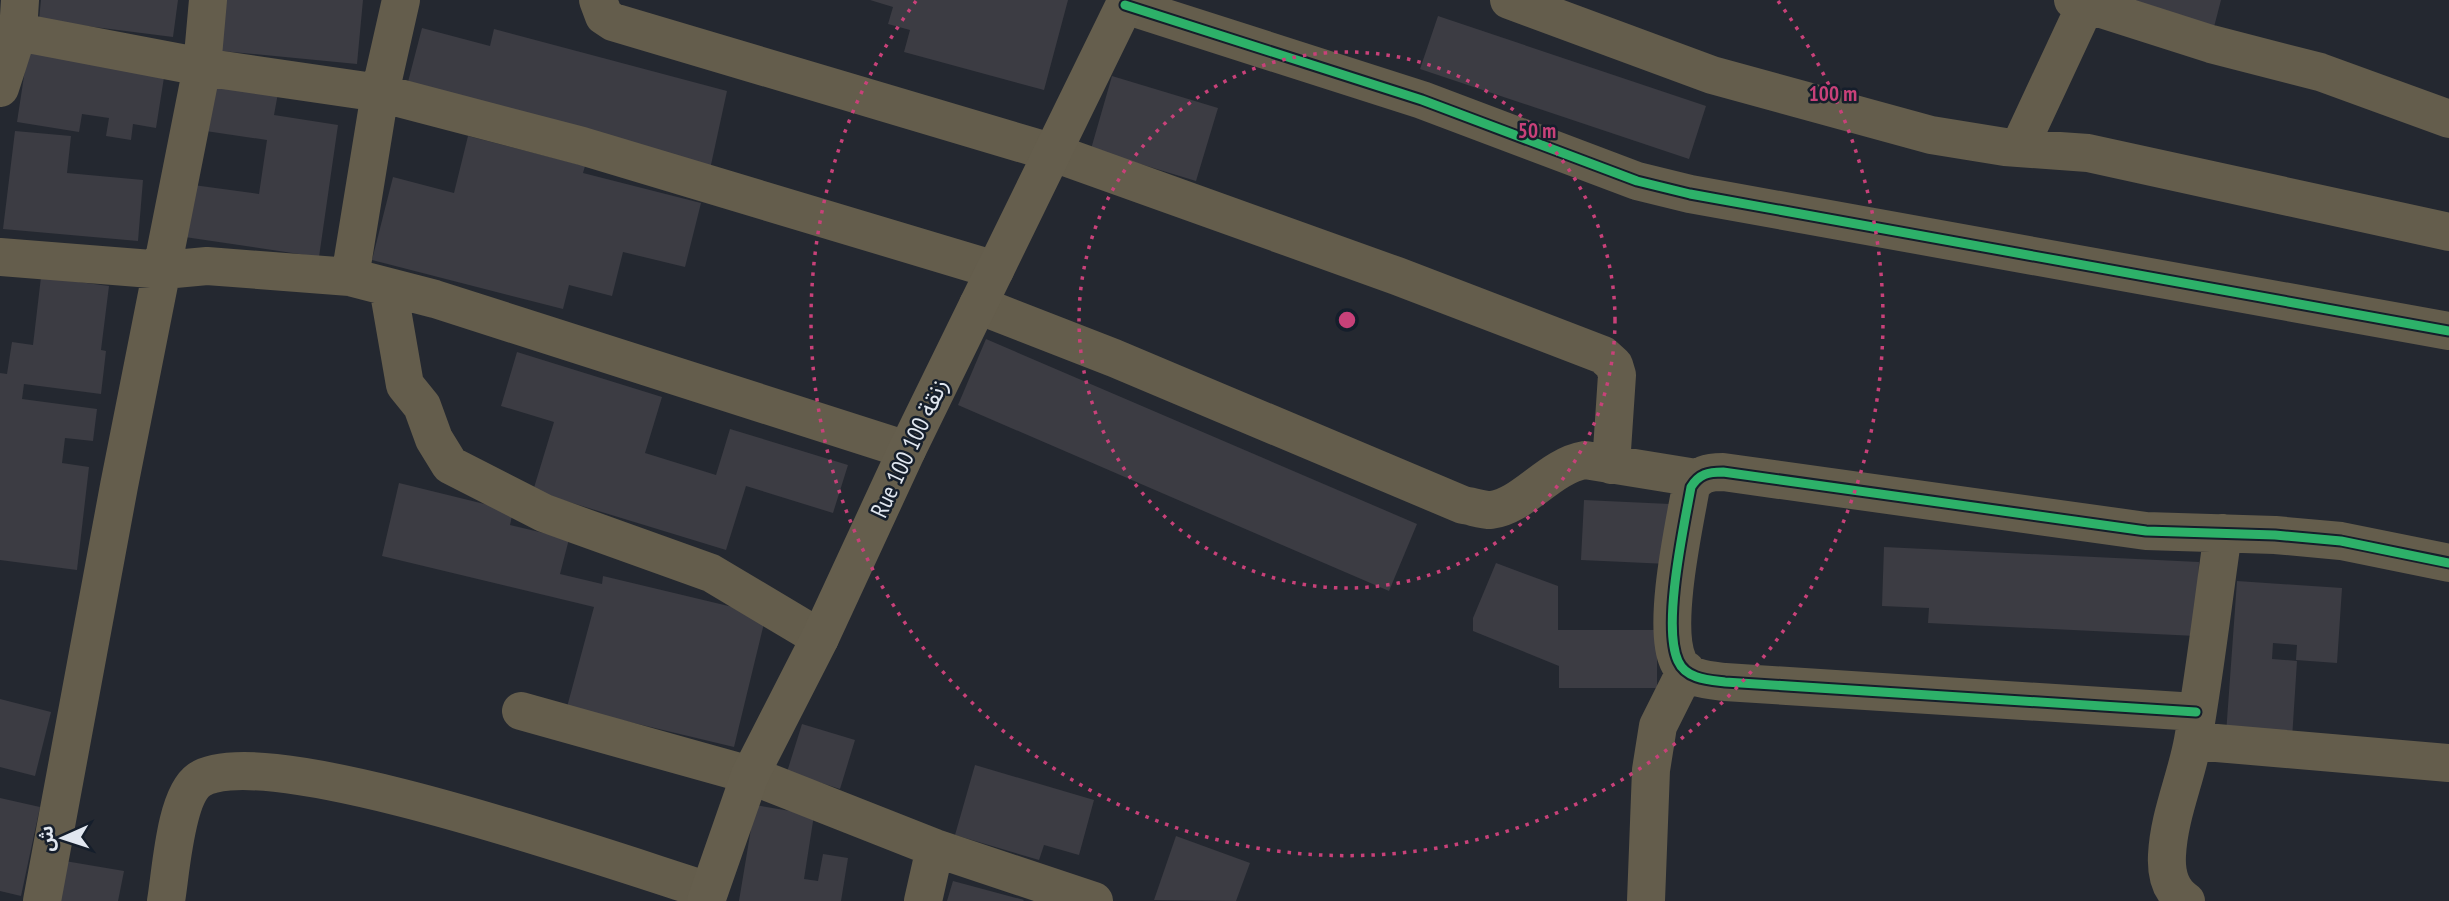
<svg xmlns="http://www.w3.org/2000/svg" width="2449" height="901" font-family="'PT Sans Narrow','Noto Sans Arabic',sans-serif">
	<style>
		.building { fill: #3c3c43 }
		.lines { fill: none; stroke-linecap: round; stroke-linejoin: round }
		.street { stroke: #645d4c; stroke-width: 38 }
		.secondary { stroke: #655e4d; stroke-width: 38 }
		.cycleway-casing { stroke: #151e2b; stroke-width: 13 }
		.cycleway { stroke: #2db169; stroke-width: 9 }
		.ring { fill: none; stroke: #c84179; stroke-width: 3.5; stroke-dasharray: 3.5 7 }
		.labels { text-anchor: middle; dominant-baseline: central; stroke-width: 5; stroke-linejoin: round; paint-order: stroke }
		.street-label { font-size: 24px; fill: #e1e7f0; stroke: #151e2b }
		.centre { fill: #c84179; stroke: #151e2b; stroke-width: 3.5 }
		.ring-label { font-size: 21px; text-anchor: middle; font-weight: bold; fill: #c84179; stroke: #151e2b; stroke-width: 5; stroke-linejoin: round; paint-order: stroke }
	</style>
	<rect width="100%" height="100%" fill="#242830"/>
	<!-- building -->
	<path class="building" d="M41 0H178L173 37 39 20Z
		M216 0H363L357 64 211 50Z
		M870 0H1068L1044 90 904 52 910 30 888 24 893 7Z
		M2115 0H2221L2214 27Z
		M1438 16 1706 106 1689 159 1420 69Z
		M422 28 490 46 494 29 727 91 709 174 408 82Z
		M28 50 165 71 156 128 133 124 131 140 106 136 109 118 82 114 79 132 17 122Z
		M1112 76 1218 108 1196 181 1091 149Z
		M206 82 278 93 274 115 338 125 319 257 178 236 186 184 259 194 267 140 199 130Z
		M15 131 71 136 67 173 143 180 138 241 3 229Z
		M468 136 585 166 583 173 701 203 685 267 623 252 612 296 569 285 563 309 372 260 393 177 454 193Z
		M41 277 109 286 101 350 106 351 101 394 24 384 22 399 97 409 93 441 65 438 62 463 89 467 77 570 0 560V373L7 374 12 342 33 345Z
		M986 339 1417 524 1389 591 958 405Z
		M517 352 662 397 645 453 716 475 730 429 848 465 833 513 746 486 726 550 533 491 554 422 501 406Z
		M399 483 513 511 510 525 569 539 560 574 602 584 603 576 766 615 734 747 567 707 594 607 382 556Z
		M1584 500 1670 504 1668 564 1581 560Z
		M1884 547 2199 562 2196 636 1928 623 1929 608 1882 606Z
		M1496 563 1558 586V630H1657V688H1559V666L1473 631V618Z
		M2237 581 2342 588 2337 663 2296 660 2297 645 2273 643 2272 659 2297 661 2292 739 2226 734Z
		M0 699 51 712 35 776 0 767Z
		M802 724 855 740 840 789 787 772Z
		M975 765 1094 800 1079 855 1044 845 1039 860 955 835Z
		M0 798 40 807 21 896 0 891Z
		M755 805 814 815 804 879 818 881 823 854 848 858 841 901H739Z
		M1176 836 1250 863 1236 901 1154 900Z
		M65 861 124 871 118 901H58Z
		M953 881 1024 900 1023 901H947Z"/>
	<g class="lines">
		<!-- street -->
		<path class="street" d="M598 0 604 16 613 22 1054 153 1397 276 1603 355 1614 365 1617 375 1611 465
			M1509 0 1712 75 1931 135 2005 147 2088 153 2449 232
			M2073 0 2211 44 2320 72 2449 119
			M1125 5 1422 100 1637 181 1690 194 2449 331
			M18 32 202 67 380 93 582 146 995 270
			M0 88 18 32 20 0
			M2019 148 2088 0
			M0 257 164 270 207 266 350 277 435 299 907 450
			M350 277 380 93 401 0
			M388 287 405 385 422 406 434 439 450 465 544 513 711 573 820 638
			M978 305 1114 358 1463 505C1471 506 1482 510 1491 510 1524 506 1549 466 1585 460L1696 478
			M521 711 750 775 935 848 1094 901
			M2196 712 1725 682C1708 680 1686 679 1678 661 1662 626 1684 526 1691 487 1699 474 1708 472 1723 472L2146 531 2275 535 2341 541 2449 563
			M2193 741 2449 763
			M42 901 119 486 202 67 208 0
			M166 901C171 872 175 797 199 780 262 736 627 866 709 891
			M923 901 935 848
			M1646 901 1651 770 1658 726 1686 670
			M2186 901C2170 891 2166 873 2167 855 2169 815 2186 779 2193 740 2205 672 2213 602 2223 533"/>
		<!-- secondary -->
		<path class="secondary" d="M706 901 750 775 820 638 907 450 1127 0"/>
		<!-- cycleway casing -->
		<g class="cycleway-casing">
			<path id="cycleway" d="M1125 5 1422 100 1637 181 1690 194 2449 331
				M2196 712 1725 682C1708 680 1686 679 1678 661 1662 626 1684 526 1691 487 1699 474 1708 472 1723 472L2146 531 2275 535 2341 541 2449 563"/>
		</g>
		<!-- cycleway -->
		<use href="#cycleway" class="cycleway"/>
	</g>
	<!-- distance rings -->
	<g class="ring">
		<circle cx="1347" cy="320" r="268"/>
		<path d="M1778 1A536 536 0 1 1 916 1"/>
	</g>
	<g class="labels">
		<!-- street labels -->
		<g class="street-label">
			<text transform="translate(909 448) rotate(-65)">Rue 100 زنقة 100</text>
		</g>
	</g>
	<circle cx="1347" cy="320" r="10" class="centre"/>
	<g class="ring-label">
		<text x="1833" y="101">100 m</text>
		<text x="1537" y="138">50 m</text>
	</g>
	<!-- north arrow -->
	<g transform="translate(63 838) rotate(267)" stroke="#151e2b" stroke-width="5" paint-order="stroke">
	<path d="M0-5L12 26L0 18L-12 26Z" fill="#e1e7f0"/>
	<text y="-10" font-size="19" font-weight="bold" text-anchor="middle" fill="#e1e7f0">ش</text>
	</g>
</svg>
